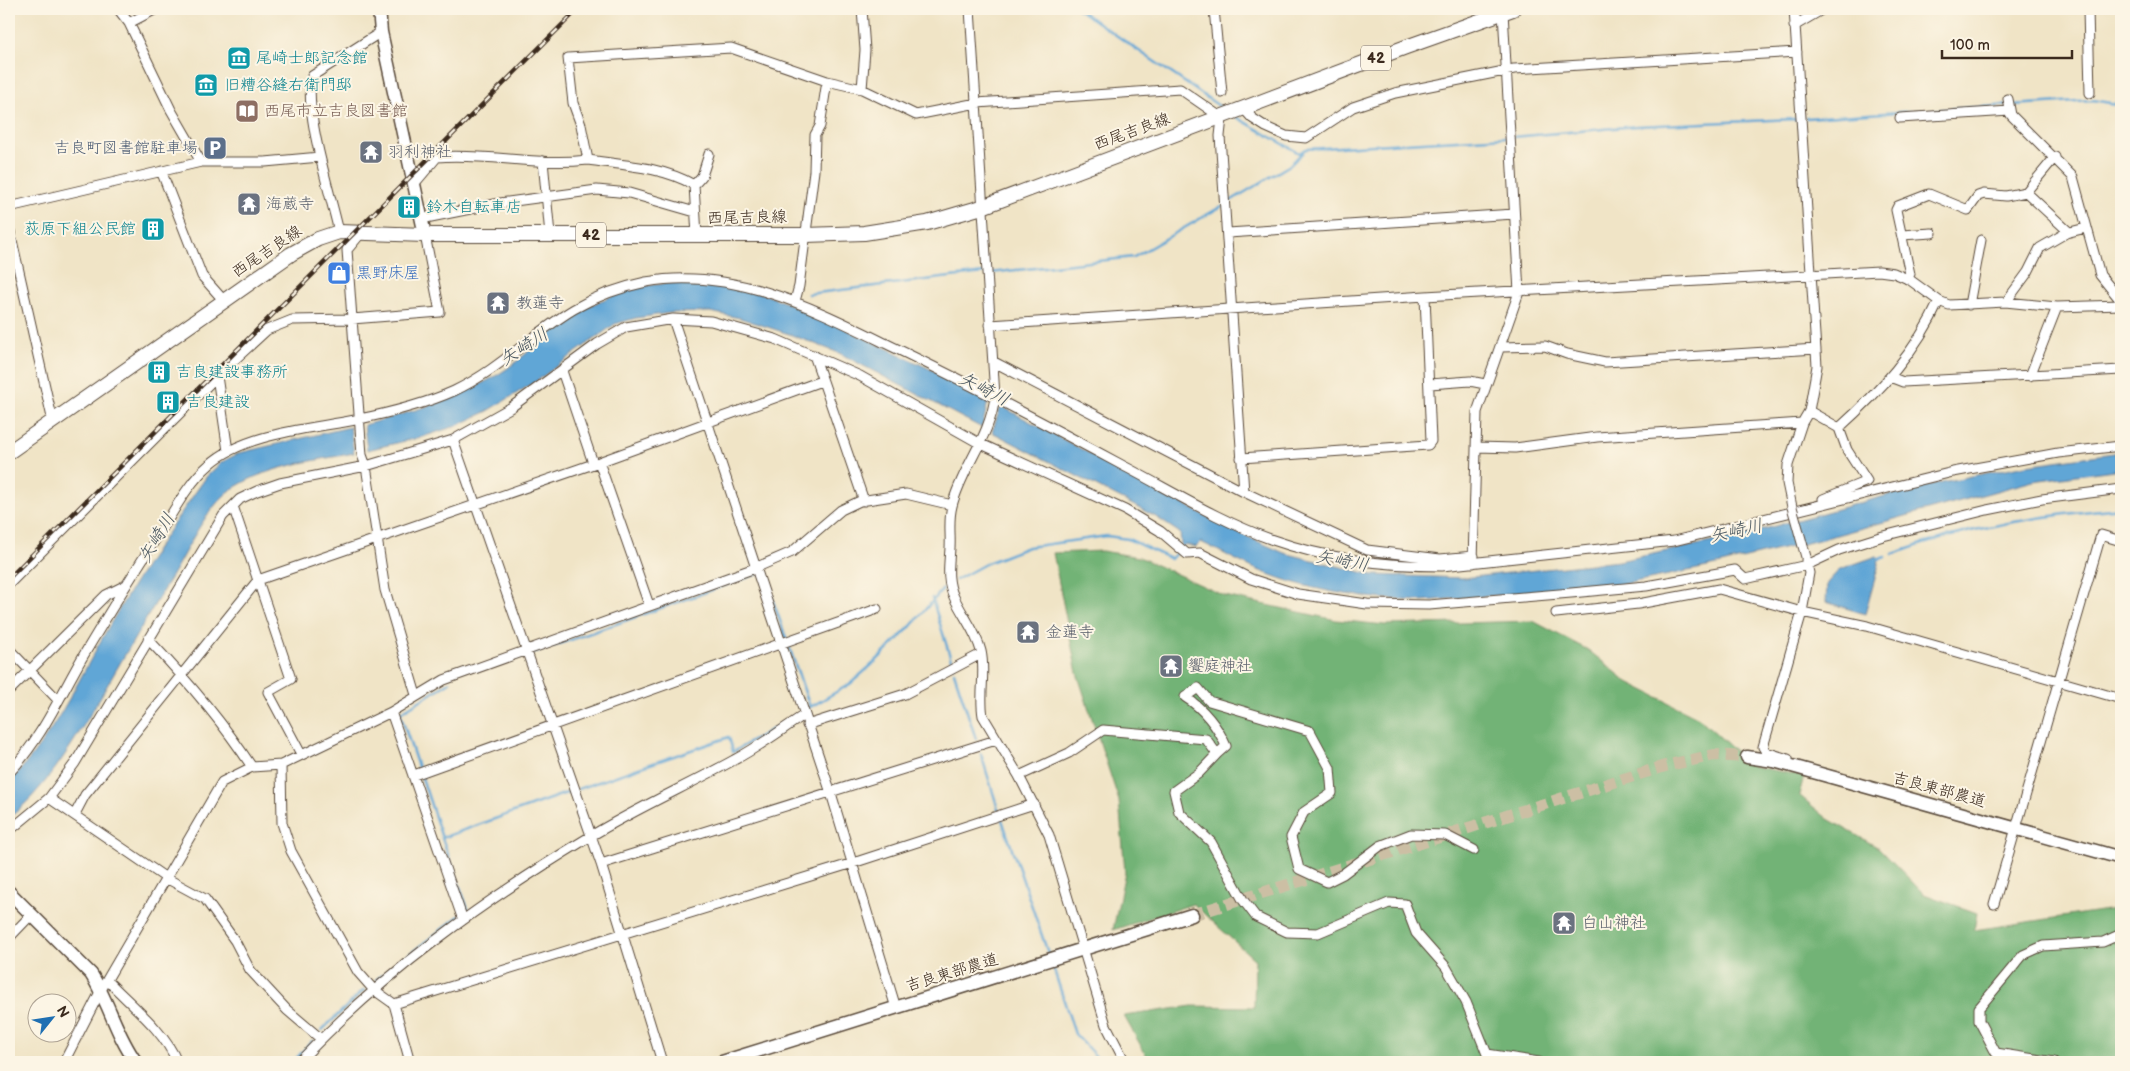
<svg xmlns="http://www.w3.org/2000/svg" width="2130" height="1071" font-family="'Balsamiq Sans','Klee One',sans-serif">
	<style>
		.forest { fill: #72b376; stroke: #566e4a }
		.water { fill: #61a6d6; stroke: #4e687a }
		.lines { fill: none; stroke-linecap: round; stroke-linejoin: round }
		.stream { stroke: #61a6d6; stroke-width: 2.5 }
		.secondary-tunnel { stroke: #ccbfa4; stroke-width: 12; stroke-dasharray: 12 6; stroke-linecap: butt }
		.street-casing { stroke: #564637; stroke-width: 11 }
		.secondary-casing { stroke: #564637; stroke-width: 15 }
		.primary-casing { stroke: #564637; stroke-width: 16 }
		.street { stroke: #fff; stroke-width: 9 }
		.secondary { stroke: #fff; stroke-width: 12 }
		.primary { stroke: #fff; stroke-width: 14 }
		.rail-casing { stroke: #3b2a1e; stroke-width: 4.5 }
		.rail { stroke: #fcf5e5; stroke-width: 2.5; stroke-dasharray: 8; stroke-linecap: butt }
		.street-bridge-casing { stroke: #564637; stroke-width: 11; stroke-linecap: butt }
		.street-bridge { stroke: #fff; stroke-width: 9 }
		.labels { text-anchor: middle; dominant-baseline: central; stroke-width: 4; stroke-linejoin: round; paint-order: stroke }
		.shield { fill: #fcf5e5; stroke: #75675a; stroke-width: 1 }
		.shield-label { font-size: 15px; font-weight: bold; fill: #3b2a1e }
		.culture-label { font-size: 16px; fill: #0d838f; stroke: #fcf5e5; text-anchor: start }
		.education-label { font-size: 16px; fill: #785e54; stroke: #fcf5e5; text-anchor: start }
		.street-label { font-size: 16px; fill: #3b2a1e; stroke: #fcf5e5 }
		.service-label { font-size: 16px; fill: #4e5e75; stroke: #fcf5e5; text-anchor: end }
		.worship-label { font-size: 16px; fill: #5b616d; stroke: #fcf5e5; text-anchor: start }
		.shop-label { font-size: 16px; fill: #366cbe; stroke: #fcf5e5; text-anchor: start }
		.water-label { font-size: 18px; font-style: italic; fill: #48555e; stroke: #fcf5e5 }
	</style>
	<rect width="100%" height="100%" fill="#fcf5e5"/>
	<filter id="ink" filterUnits="userSpaceOnUse"><feTurbulence type="fractalNoise" baseFrequency=".02" numOctaves="2"/><feDisplacementMap in="SourceGraphic" scale="10" xChannelSelector="R" yChannelSelector="G"/><feConvolveMatrix kernelMatrix="1 2 1 2 8 2 1 2 1" color-interpolation-filters="sRGB"/></filter>
	<filter id="wash" filterUnits="userSpaceOnUse"><feTurbulence type="fractalNoise" baseFrequency=".0096" numOctaves="4" result="noise"/><feDisplacementMap in="SourceGraphic" scale="20" xChannelSelector="R" yChannelSelector="G"/><feGaussianBlur stdDeviation="1.12" result="paint"/><feColorMatrix in="noise" values="0 0 0 0 0 0 0 0 0 0 0 0 0 0 0 0 0 1.4 0 .05"/><feComposite in="paint" operator="in"/></filter>
	<g filter="url(#wash)">
		<rect width="100%" height="100%" fill="#f0e4c6"/>
		<!-- forest -->
		<path class="forest" d="M1102 551 1139 557 1225 596 1336 620 1385 625 1533 621 1588 650 1628 682 1699 718 1752 766 1804 776 1799 795 1828 819 1879 848 1924 894 1977 913 1974 930 2121 908V1062H1150L1124 1016 1192 1006 1254 1007 1255 960 1193 904 1113 930 1125 872 1119 801 1077 673 1053 553Z"/>
		<!-- water -->
		<path class="water" d="M681 282 724 284 753 290 812 313 989 397 982 428 839 353 789 334 740 318 710 312 670 313 636 318 615 324 535 382 488 411 456 426 422 437 367 450 364 425C411 412 457 399 499 374 523 359 542 338 563 321 580 308 615 294 636 288 650 284 667 284 681 282Z
			M1001 406 1230 529 1284 553 1373 575 1463 578 1619 561 1735 537 1918 487 2026 465 2121 452V469L2033 481 1811 542 1717 565 1605 588 1421 601C1368 599 1313 592 1263 572 1242 564 1222 552 1201 542L1196 547 1181 544 1180 533 1156 517 992 432Z
			M350 427 354 453C315 461 272 465 237 486 210 501 190 544 175 570 151 611 127 651 104 691 77 737 50 785 9 818V782C56 735 81 673 115 616 143 568 175 521 207 476L222 462 239 453Z
			M1877 556 1879 564 1865 614 1826 602 1827 583 1840 569Z"/>
		<g class="lines">
			<!-- stream -->
			<path class="stream" d="M1078 9 1225 110
				M1236 117 1299 153 1306 149 1507 137
				M1806 118 2093 100 2121 105
				M1513 137 1637 126 1796 119
				M1227 203 1290 165 1303 152
				M990 273 1134 257 1222 206
				M808 294 984 273
				M1893 554C1967 527 2044 515 2121 508
				M1877 560 1885 557
				M956 580 987 563 1028 547 1107 536 1128 539 1171 559 1185 542
				M932 598 953 666
				M531 654 763 572 810 707
				M503 663 526 655
				M954 672 976 739
				M807 709 850 684 875 662 911 626 943 589
				M981 754 999 812
				M419 770 400 713 450 682
				M421 775 442 838
				M578 789 729 737 733 752 795 716
				M1001 817 1049 956
				M464 912 468 909 442 838 572 791
				M1052 964 1075 1034 1101 1062
				M376 980 459 916
				M322 1030 364 990
				M293 1062 312 1041"/>
		</g>
	</g>
	<g filter="url(#ink)">
		<g class="lines">
			<!-- secondary-tunnel -->
			<path class="secondary-tunnel" d="M1192 915 1665 766 1714 755 1747 757"/>
			<!-- street casing -->
			<g class="street-casing">
				<path id="street" d="M118 9 129 23 171 110 201 162
					M862 9 865 50 862 89
					M970 9 995 396C991 436 961 469 952 506 948 521 951 534 950 548 949 565 946 580 954 597 962 615 976 631 981 651 986 672 979 694 983 716L1019 776 1049 835 1106 1025 1125 1062
					M1214 9 1222 93
					M2088 9 2090 93
					M129 23 156 9
					M1794 26 1823 9
					M2008 99 2011 115 2073 177 2100 275 2121 301
					M1244 109 1252 118 1266 127 1286 136 1306 138 1353 107 1395 93 1514 69 1797 52
					M1900 118 2010 111
					M588 160C623 165 664 167 694 185
					M543 161 550 235
					M162 173 202 276 225 302
					M415 183 437 157C488 153 538 166 588 160L581 125 573 103 568 58 731 48 827 81 862 89 916 115 977 103 1180 89 1222 118 1220 136 1244 492
					M2026 192 2055 157
					M9 207 201 162H265L320 157
					M421 219 500 203 597 190 629 193 695 212
					M9 227 53 422
					M339 232C331 195 303 110 312 76L381 32
					M362 232 347 250 362 455 366 466 385 590 416 695
					M1228 233 1514 214
					M1902 235 1932 233
					M697 236 694 185 702 176 709 154
					M1907 279 1910 274 1896 210 1898 206 1929 194 1968 210 1978 196 1984 194 2006 196 2026 192 2069 232
					M795 301 799 286 814 171 815 135 820 126 827 81
					M2006 302 2028 272 2040 248 2066 233 2086 228
					M1969 305 1981 240
					M673 319 831 793 896 1008
					M990 325 1425 296 1879 271 1894 273 1910 280 1939 301 1949 305 2005 302 2057 307 2121 305
					M1501 347 1545 346 1567 354 1605 362 1816 349
					M814 355 864 501
					M994 362 1244 492 1367 550 1440 559 1474 556
					M562 371 593 463
					M217 376 228 451
					M2030 376 2057 307
					M1890 377 1903 382 2121 370
					M1430 384 1470 381 1485 384
					M1809 411 1839 428 1847 450 1867 481 1823 499
					M1839 428C1879 392 1917 351 1939 301
					M453 440 601 864 662 1062
					M1477 447 1515 448 1597 437 1802 423
					M1241 458 1428 445 1431 441 1425 296
					M599 462 649 605
					M233 506 291 679 268 692 301 754
					M1792 507 1787 483 1788 465 1802 423 1809 411 1817 366 1794 9
					M1473 563 1477 412 1519 292 1503 12
					M9 584 217 376 267 330 292 320 352 319 440 312 425 235
					M1556 613 1638 604 1719 589 1802 612 1867 626 2121 699
					M148 639C186 679 222 721 252 767
					M9 649 58 700
					M9 691 106 595 126 585
					M807 725 905 694 981 654
					M1217 754 1226 746C1218 727 1203 708 1185 697L1198 688 1209 701 1310 731 1330 768 1332 793 1304 812 1291 837 1299 869 1327 882 1343 874 1380 846 1411 834 1445 835 1474 850
					M1788 759 1766 752 1763 747 1802 612 1809 573 1806 560
					M281 765 282 823 291 851 358 972 373 989 394 1004 853 863 1034 804
					M9 773C41 739 59 698 82 658 107 616 132 575 159 534 174 511 188 483 209 465 244 433 310 429 355 420 389 413 423 405 454 391 499 370 532 334 574 309 596 296 622 287 646 282 733 266 815 309 891 346 968 383 1044 423 1120 464 1170 490 1219 521 1273 540 1327 559 1385 566 1442 566L1674 541 1953 472 2058 453 2121 446
					M414 775 877 609
					M1019 776 1069 753 1103 730 1206 739 1217 754 1199 773 1174 791 1179 812 1211 842 1243 900 1256 917 1287 932 1318 933 1389 903 1405 904 1416 933 1446 967 1466 1002 1487 1054 1539 1062
					M49 798 166 878 205 899 235 941 250 970 287 1010 321 1039
					M75 814 85 795 258 580 599 462 821 381
					M9 831 49 798 75 763 223 516 240 499 257 491 280 483 366 466 453 440 510 408 597 344 626 327 673 319 711 321 775 339 860 376 979 443 1125 510 1160 531 1187 554 1200 553 1251 579 1298 594 1367 604 1429 605 1571 593 1646 586 1735 570 1745 579 1807 565 1839 550 1883 536 1987 510 2042 499 2121 489
					M601 864 996 740
					M1994 904 2101 535 2121 541
					M463 920 391 712 444 680 755 568 792 552 841 510 860 501 906 494 952 505
					M9 938 31 915
					M107 980C131 1005 164 1030 177 1062
					M394 1004 410 1062
					M64 1062 101 990 222 782 252 767 281 765 391 712
					M299 1062C384 972 485 900 591 836 637 808 687 786 734 760 759 747 781 730 804 715
					M2054 1062 1996 1053 1979 1021V1008L2023 955 2043 946 2103 942 2121 934"/>
			</g>
			<!-- secondary casing -->
			<g class="secondary-casing">
				<path id="secondary" d="M379 9 381 32 425 235
					M1747 757 1774 761 2121 858
					M9 892 91 974C109 1002 116 1035 136 1062
					M722 1062 1192 915"/>
			</g>
			<!-- primary casing -->
			<g class="primary-casing">
				<path id="primary" d="M9 452 291 254 318 239 339 232 425 235H806L864 233 927 223 982 207 1406 47 1513 9"/>
			</g>
			<!-- street -->
			<use href="#street" class="street"/>
			<!-- secondary -->
			<use href="#secondary" class="secondary"/>
			<!-- primary -->
			<use href="#primary" class="primary"/>
			<!-- rail casing -->
			<g class="rail-casing">
				<path id="rail" d="M9 578 578 9"/>
			</g>
			<!-- rail -->
			<use href="#rail" class="rail"/>
			<!-- street-bridge casing -->
			<g class="street-bridge-casing">
				<path id="street-bridge" d="M1792 507 1806 557"/>
			</g>
			<!-- street-bridge -->
			<use href="#street-bridge" class="street-bridge"/>
		</g>
	</g>
	<!-- icons -->
	<defs>
		<g id="museum-square" transform="scale(1.25)"><rect x="-9" y="-9" width="18" height="18" rx="4" fill="#0f9aa8" stroke="#fcf5e5"/><path d="M0-6L6-3V-2H-6V-3ZM-5-1h2V3h-2ZM-1-1h2V3h-2ZM3-1h2V3H3ZM-6 4H6V6H-6Z" fill="#fff"/></g>
		<g id="library-square" transform="scale(1.25)"><rect x="-9" y="-9" width="18" height="18" rx="4" fill="#8d6e63" stroke="#fcf5e5"/><path d="M-6-4Q-3-5.5-.7-3.5V5Q-3 3-6 4ZM6-4Q3-5.5 .7-3.5V5Q3 3 6 4Z" fill="#fff"/></g>
		<g id="parking-square" transform="scale(1.25)"><rect x="-9" y="-9" width="18" height="18" rx="4" fill="#5c6f8a" stroke="#fcf5e5"/><path d="M-3.5-5.5H1a3.5 3.5 0 0 1 0 7H-1V5.5H-3.5ZM-1-3.4V-.6H.8a1.4 1.4 0 0 0 0-2.8Z" fill="#fff"/></g>
		<g id="temple-square" transform="scale(1.25)"><rect x="-9" y="-9" width="18" height="18" rx="4" fill="#6b7280" stroke="#fcf5e5"/><path d="M0-6L5-2H3V0L6.5 2.5H4V6H1.5V3h-3V6H-4V2.5H-6.5L-3 0V-2H-5Z" fill="#fff"/></g>
		<g id="building-square" transform="scale(1.25)"><rect x="-9" y="-9" width="18" height="18" rx="4" fill="#0f9aa8" stroke="#fcf5e5"/><path d="M-4-6H4V6H1V3H-1V6H-4ZM-2.5-4.3h1.7v1.8h-1.7ZM.8-4.3h1.7v1.8H.8ZM-2.5-1h1.7V.8h-1.7ZM.8-1h1.7V.8H.8Z" fill="#fff"/></g>
		<g id="shop-square" transform="scale(1.25)"><rect x="-9" y="-9" width="18" height="18" rx="4" fill="#3f7fe0" stroke="#fcf5e5"/><path d="M-5-2.5h2.3a2.7 3.5 0 0 1 5.4 0H5L5.5 6h-11ZM-1.5-2.5h3a1.5 2.3 0 0 0-3 0Z" fill="#fff"/></g>
	</defs>
	<g fill-rule="evenodd">
		<use href="#museum-square" x="239" y="58"/>
		<use href="#museum-square" x="206" y="85"/>
		<use href="#library-square" x="247" y="111"/>
		<use href="#parking-square" x="215" y="148"/>
		<use href="#temple-square" x="371" y="152"/>
		<use href="#temple-square" x="249" y="204"/>
		<use href="#building-square" x="409" y="207"/>
		<use href="#building-square" x="153" y="229"/>
		<use href="#shop-square" x="339" y="273"/>
		<use href="#temple-square" x="498" y="303"/>
		<use href="#building-square" x="159" y="372"/>
		<use href="#building-square" x="168" y="402"/>
		<use href="#temple-square" x="1028" y="632"/>
		<use href="#temple-square" x="1171" y="666"/>
		<use href="#temple-square" x="1564" y="923"/>
	</g>
	<g class="labels">
		<!-- shield labels -->
		<g class="shield">
			<rect x="1361" y="45.5" width="30" height="25" rx="4"/>
			<rect x="576" y="222.5" width="30" height="25" rx="4"/>
		</g>
		<g class="shield-label">
			<text x="1376" y="58">42</text>
			<text x="591" y="235">42</text>
		</g>
		<!-- culture labels -->
		<g class="culture-label">
			<text x="256" y="58">尾崎士郎記念館</text>
			<text x="224" y="85">旧糟谷縫右衛門邸</text>
			<text x="426" y="207">鈴木自転車店</text>
			<text x="136" y="229" text-anchor="end">荻原下組公民館</text>
			<text x="176" y="372">吉良建設事務所</text>
			<text x="186" y="402">吉良建設</text>
		</g>
		<!-- education labels -->
		<g class="education-label">
			<text x="264" y="111">西尾市立吉良図書館</text>
		</g>
		<!-- street labels -->
		<g class="street-label">
			<text transform="translate(1132 132) rotate(-20)">西尾吉良線</text>
			<text transform="translate(747 218) rotate(-1)">西尾吉良線</text>
			<text transform="translate(267 252) rotate(-34)">西尾吉良線</text>
			<text transform="translate(1939 790) rotate(15)">吉良東部農道</text>
			<text transform="translate(952 973) rotate(-17)">吉良東部農道</text>
		</g>
		<!-- service labels -->
		<g class="service-label">
			<text x="198" y="148">吉良町図書館駐車場</text>
		</g>
		<!-- worship labels -->
		<g class="worship-label">
			<text x="388" y="152">羽利神社</text>
			<text x="266" y="204">海蔵寺</text>
			<text x="516" y="303">教蓮寺</text>
			<text x="1046" y="632">金蓮寺</text>
			<text x="1188" y="666">饗庭神社</text>
			<text x="1582" y="923">白山神社</text>
		</g>
		<!-- shop labels -->
		<g class="shop-label">
			<text x="356" y="273">黒野床屋</text>
		</g>
		<!-- water labels -->
		<g class="water-label">
			<text transform="translate(524 347) rotate(-33)">矢崎川</text>
			<text transform="translate(984 389) rotate(27)">矢崎川</text>
			<text transform="translate(1736 531) rotate(-12)">矢崎川</text>
			<text transform="translate(157 538) rotate(-59)">矢崎川</text>
			<text transform="translate(1342 561) rotate(10)">矢崎川</text>
		</g>
	</g>
	<!-- margin -->
	<rect width="2130" height="1071" fill="none" stroke="#fcf5e5" stroke-width="30"/>
	<!-- north arrow -->
	<g transform="translate(52 1018) rotate(60)"><circle r="24" fill="#fcf5e5" stroke="#afa495"/>
	<path d="M0-4L9 19L0 12L-9 19Z" fill="#1f6fb2"/>
	<text y="-8" font-size="14" font-weight="bold" text-anchor="middle" fill="#3b2a1e">N</text>
	</g>
	<!-- scale -->
	<path d="M1942 50v8h130v-8" fill="none" stroke="#3b2a1e" stroke-width="2.5"/>
	<text x="1950" y="50" font-size="15" fill="#3b2a1e" stroke="#fcf5e5" stroke-width="4" paint-order="stroke">100 m</text>
</svg>
